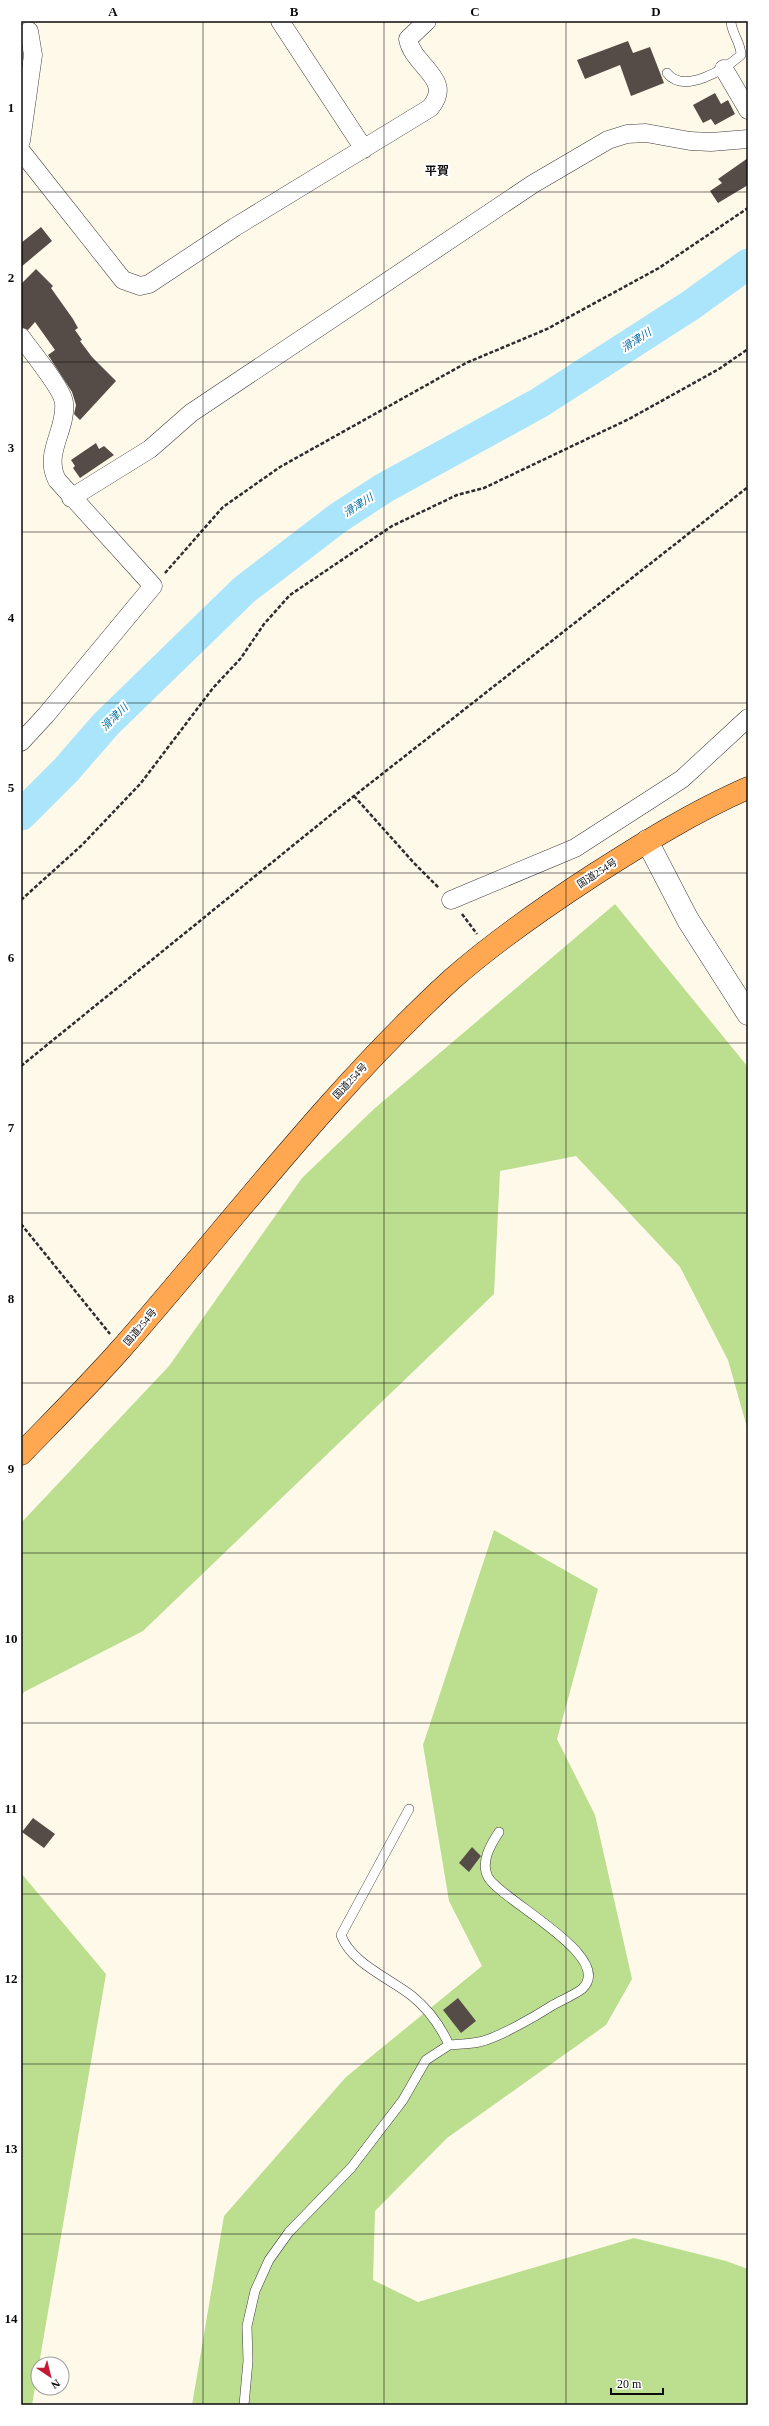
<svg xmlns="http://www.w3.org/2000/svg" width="769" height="2426" font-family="'Times New Roman','Noto Sans JP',serif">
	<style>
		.forest { fill: #bbde8f }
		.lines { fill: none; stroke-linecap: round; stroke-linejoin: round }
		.river { stroke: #aae5fb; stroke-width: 31 }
		.building { fill: #554b47 }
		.service-casing { stroke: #3e3e3e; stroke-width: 10 }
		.minor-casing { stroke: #3e3e3e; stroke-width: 19 }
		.tertiary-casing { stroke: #3e3e3e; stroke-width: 23 }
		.trunk-casing { stroke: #1c1c1c; stroke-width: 23 }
		.path { stroke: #2d2d2d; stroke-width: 2.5; stroke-dasharray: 4 2; stroke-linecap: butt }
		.service { stroke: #fff; stroke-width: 9 }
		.minor { stroke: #fff; stroke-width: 18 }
		.tertiary { stroke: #fff; stroke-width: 22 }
		.trunk { stroke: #ffa851; stroke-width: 22 }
		.grid { fill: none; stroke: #0b0b0b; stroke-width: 1; stroke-opacity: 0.55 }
		.labels { text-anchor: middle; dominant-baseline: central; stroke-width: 4; stroke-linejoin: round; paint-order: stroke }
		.street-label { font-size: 10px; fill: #0b0b0b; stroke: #fff }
		.water-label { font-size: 11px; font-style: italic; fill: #0c73a5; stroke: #fff }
		.quarter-label { font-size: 12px; font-weight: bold; fill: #0b0b0b; stroke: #fff }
		.neatline { fill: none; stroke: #0b0b0b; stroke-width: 1.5 }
		.grid-label { font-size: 13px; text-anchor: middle; font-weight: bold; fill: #0b0b0b }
	</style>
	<rect width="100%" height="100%" fill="#fff9ea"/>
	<!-- forest -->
	<path class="forest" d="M615 904 748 1067V1431L728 1360 680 1267 576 1156 500 1171 494 1294 143 1631 24 1692 21 1697V1523L169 1366 302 1178 375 1108Z
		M494 1530 598 1589 557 1739 595 1815 632 1979 606 2025 447 2138 375 2211 373 2280 418 2302 634 2238 726 2261 748 2269V2405H192L224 2216 346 2077 482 1966 449 1901 423 1745Z
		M21 1873 106 1974 32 2405H21Z"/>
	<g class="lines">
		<!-- river -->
		<path class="river" d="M21 815 66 770 106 724 244 590 338 518 384 488 539 403 691 305 748 264"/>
	</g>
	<!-- building -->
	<path class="building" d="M628 41 633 53 650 47 664 83 631 96 620 65 585 79 577 60Z
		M715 93 721 104 728 100 735 114 715 125 711 119 703 123 693 105Z
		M748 158V185L718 203 710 191 722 183 718 179Z
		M41 227 52 241 21 267V243Z
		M36 269 53 286 51 288 73 319 78 328 75 330 82 340 80 341 92 357 116 381 80 420 74 414 76 405 72 392 48 355 55 350 35 322 28 330 21 327V284Z
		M96 443 99 449 104 446 114 455 80 478 73 468 75 466 71 460Z
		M33 1818 55 1834 44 1848 22 1832Z
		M472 1847 481 1856 469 1872 459 1863Z
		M458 1998 476 2021 461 2033 443 2010Z"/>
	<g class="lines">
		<!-- service casing -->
		<g class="service-casing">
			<path id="service" d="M667 73C684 95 725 69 741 55 741 42 731 33 731 21
				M409 1809 341 1935C351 1963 389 1978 412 1996 428 2009 441 2027 449 2045 459 2044 470 2044 479 2042 498 2038 536 2016 553 2005 562 2000 574 1995 582 1989 617 1957 500 1900 488 1877 480 1862 491 1844 499 1832
				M244 2405 248 2361 247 2326 255 2291 269 2260 289 2232 351 2168 403 2100 426 2060 449 2045"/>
		</g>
		<!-- minor casing -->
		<g class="minor-casing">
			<path id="minor" d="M280 21 364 149
				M724 69 748 110
				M21 141 33 55 29 31
				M21 151 123 280 140 286 149 284 235 227 430 108C455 79 413 67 408 39L427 21
				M21 337C31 351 63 389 64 403 67 430 43 453 57 480L153 586 46 715 21 742
				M71 498 150 449 191 413 533 184 608 140 627 134 646 133 690 141 711 142 748 139
				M451 900 575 848 682 779 748 718"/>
		</g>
		<!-- tertiary casing -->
		<g class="tertiary-casing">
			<path id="tertiary" d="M647 841 688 920 748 1014"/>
		</g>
		<!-- trunk casing -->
		<g class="trunk-casing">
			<path id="trunk" d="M21 1454C55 1419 89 1385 121 1349 230 1225 329 1092 451 980 494 942 543 908 592 876 642 844 693 812 748 788"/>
		</g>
		<!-- path -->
		<path class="path" d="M165 573 223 507 280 467 466 363 547 329 659 268 748 208
			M354 796 414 863 439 888
			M21 900 82 845 141 783 213 688 241 658 264 624 290 595 392 526 457 495 484 488 629 419 719 369 748 349
			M462 914 477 934
			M21 1066 354 796 748 487
			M21 1224 110 1334"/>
		<!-- service -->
		<use href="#service" class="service"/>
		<!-- minor -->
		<use href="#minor" class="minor"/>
		<!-- tertiary -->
		<use href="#tertiary" class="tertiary"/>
		<!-- trunk -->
		<use href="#trunk" class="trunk"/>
	</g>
	<!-- grid -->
	<path class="grid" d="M203 21V2405M384 21V2405M566 21V2405M21 192H748M21 362H748M21 532H748M21 703H748M21 873H748M21 1043H748M21 1213H748M21 1383H748M21 1553H748M21 1723H748M21 1894H748M21 2064H748M21 2234H748"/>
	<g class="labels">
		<!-- street labels -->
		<g class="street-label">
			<text transform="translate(597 873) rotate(-33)">国道254号</text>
			<text transform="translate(350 1081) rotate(-47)">国道254号</text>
			<text transform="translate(140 1327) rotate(-50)">国道254号</text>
		</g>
		<!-- water labels -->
		<g class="water-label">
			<text transform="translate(636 340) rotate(-33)">滑津川</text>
			<text transform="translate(358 505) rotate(-33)">滑津川</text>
			<text transform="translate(114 717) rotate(-45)">滑津川</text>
		</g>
		<!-- quarter labels -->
		<g class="quarter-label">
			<text x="437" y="171">平賀</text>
		</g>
	</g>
	<!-- border -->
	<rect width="769" height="2426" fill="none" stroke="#ffffff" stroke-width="44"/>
	<!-- north arrow -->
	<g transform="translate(50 2376) rotate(145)"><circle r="19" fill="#ffffff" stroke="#9d9d9d"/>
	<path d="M0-3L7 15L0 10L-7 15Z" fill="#c51a34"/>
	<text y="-6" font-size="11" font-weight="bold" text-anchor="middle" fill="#0b0b0b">N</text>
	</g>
	<!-- scale -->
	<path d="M611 2388v6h52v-6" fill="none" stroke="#0b0b0b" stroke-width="2"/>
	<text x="617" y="2388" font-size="12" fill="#0b0b0b" stroke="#ffffff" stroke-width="3" paint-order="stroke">20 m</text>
	<rect x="22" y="22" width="725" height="2382" class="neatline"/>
	<g class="grid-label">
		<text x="113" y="16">A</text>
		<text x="294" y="16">B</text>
		<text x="475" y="16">C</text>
		<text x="656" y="16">D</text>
		<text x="11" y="112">1</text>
		<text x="11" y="282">2</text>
		<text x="11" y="452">3</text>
		<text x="11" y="622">4</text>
		<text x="11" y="792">5</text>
		<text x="11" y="962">6</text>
		<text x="11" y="1132">7</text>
		<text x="11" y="1303">8</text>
		<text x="11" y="1473">9</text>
		<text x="11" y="1643">10</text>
		<text x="11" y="1813">11</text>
		<text x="11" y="1983">12</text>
		<text x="11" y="2153">13</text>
		<text x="11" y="2323">14</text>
	</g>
</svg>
